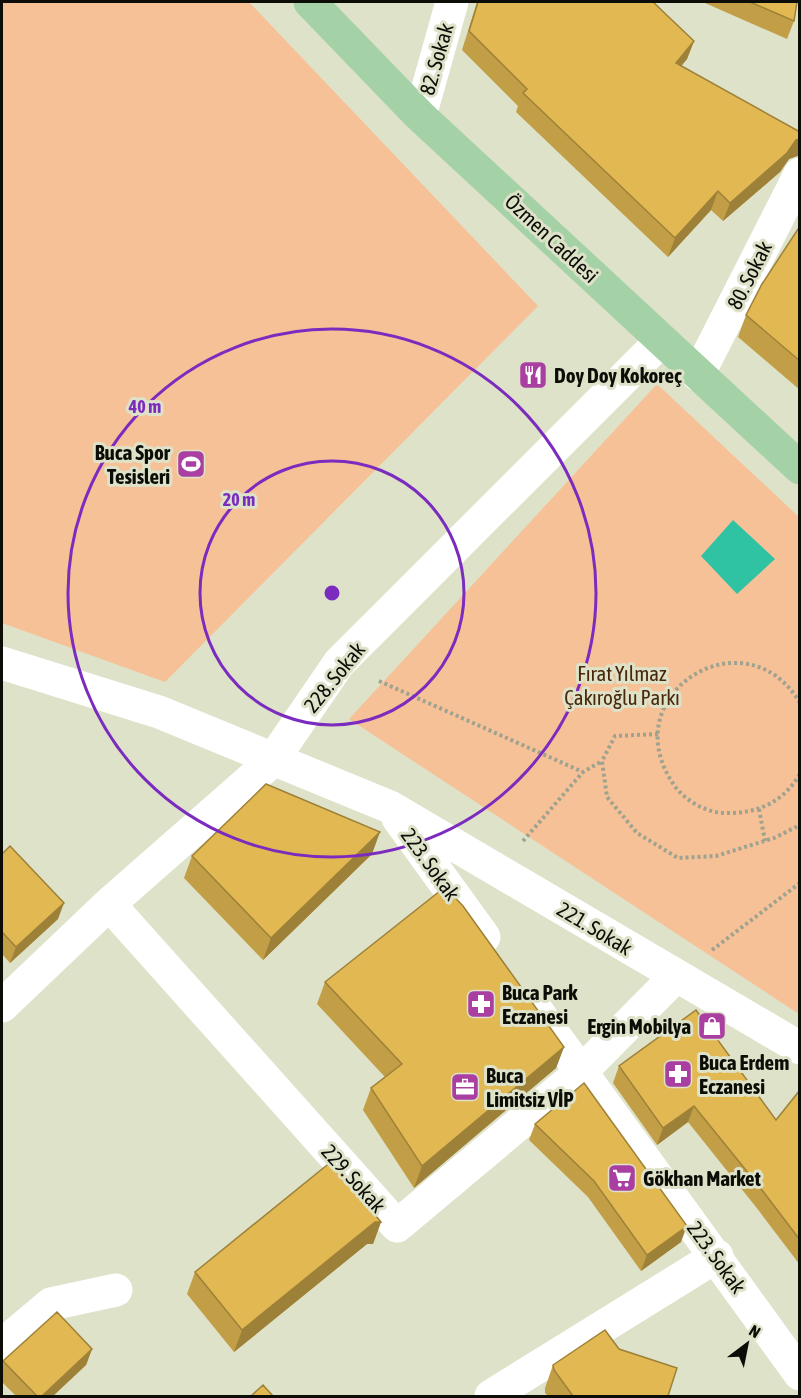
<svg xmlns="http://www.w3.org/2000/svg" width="801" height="1398" font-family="'Asap Condensed',sans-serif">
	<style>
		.green { fill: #f7c198 }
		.water { fill: #30c3a3 }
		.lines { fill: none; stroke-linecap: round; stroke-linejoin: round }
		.path { stroke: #9ea28e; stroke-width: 4; stroke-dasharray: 3 3; stroke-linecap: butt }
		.street { stroke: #fff; stroke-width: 33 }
		.secondary { stroke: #fff; stroke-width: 33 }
		.primary { stroke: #a5d1a7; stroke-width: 33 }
		.wall { fill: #c29e46 }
		.shaded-wall { fill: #9e8139 }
		.building { fill: #e1b851; stroke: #9e8139; stroke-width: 1.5 }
		.ring { fill: none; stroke: #7b2cbf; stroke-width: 3 }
		.labels { text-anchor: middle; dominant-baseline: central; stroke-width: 6; stroke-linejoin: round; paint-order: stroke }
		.street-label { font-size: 21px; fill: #0c0d06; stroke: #dde2c9 }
		.poi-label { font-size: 21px; font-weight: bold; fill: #0c0d06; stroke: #dde2c9; text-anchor: start }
		.park-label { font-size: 21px; fill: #48270a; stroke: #dde2c9 }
		.centre { fill: #7b2cbf; stroke: #dde2c9; stroke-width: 3 }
		.ring-label { font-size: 18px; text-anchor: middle; font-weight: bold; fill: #7b2cbf; stroke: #dde2c9; stroke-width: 6; stroke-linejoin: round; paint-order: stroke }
	</style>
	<rect width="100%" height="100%" fill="#dde2c9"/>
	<!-- green -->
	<path class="green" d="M2 2H249L538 306 165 682 2 623Z
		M657 384 799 517V1014L349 719Z"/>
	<!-- water -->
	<path class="water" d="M733 520 775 559 737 594 701 556Z"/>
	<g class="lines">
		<!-- path -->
		<path class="path" d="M379 681 583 772
			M800 703C746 611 611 694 674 785 685 801 708 814 728 813 759 813 783 802 800 774
			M658 734 615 736 602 761 607 797 637 833 678 858 716 856 774 838 800 825
			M759 809 765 841
			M523 841 583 772 602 761
			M712 950 800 883"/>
		<!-- street -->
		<path class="street" d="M420 116 452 2
			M698 375 800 174
			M109 904 397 1226 581 1072 676 976
			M2 1006 109 904 272 761 339 663 661 341
			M2 1345 51 1304 116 1290
			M491 1396 717 1256"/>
		<!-- secondary -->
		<path class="secondary" d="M2 663 159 712 390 807 800 1048
			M398 818 484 937
			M537 1011 800 1374"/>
		<!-- primary -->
		<path class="primary" d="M310 2 420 116 800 468"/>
	</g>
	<!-- wall -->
	<path class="wall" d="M477 2H653L694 41 687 59 681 66 800 132V155L789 159 780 172 723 221 711 210 668 257 516 112 518 106 462 50Z
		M705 2H797L794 21 787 39 705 3Z
		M800 226V390L738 337 746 315Z
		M2 854 58 919 10 963 2 954Z
		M372 854 263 960 184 878 192 856Z
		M325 982 564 1047 556 1068 414 1188 363 1110 371 1088 385 1077 317 1004Z
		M619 1066 776 1120 800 1090V1265L756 1207 688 1122 657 1145 613 1083Z
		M535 1124 681 1242 641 1271 588 1197 529 1140Z
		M381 1222 373 1244H367L234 1352 187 1294 195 1272Z
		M92 1349 86 1365 53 1396H16L2 1382V1366L3 1361Z
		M619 1349 668 1396H548L545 1393V1388L553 1365Z"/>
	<!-- shaded-wall -->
	<path class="shaded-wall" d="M694 41 687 59 669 81 676 63Z
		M800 139V155L789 159 780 172 723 221 730 203 796 140Z
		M718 191 711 210 668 257 675 238Z
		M380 832 372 854 263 960 271 938Z
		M64 903 58 919 10 963 16 947Z
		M564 1047 556 1068 414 1188 422 1166Z
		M694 1106 688 1122 657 1145 663 1128Z
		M375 1222H381L373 1244H367L234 1352 242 1330Z
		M687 1226 681 1242 641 1271 647 1255Z
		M92 1349 86 1365 53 1396H42Z"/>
	<!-- building -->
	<path class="building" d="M478 2H653L694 41 676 63 800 132V139L796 140 787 153 730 203 718 191 675 238 523 93 527 89 469 31Z
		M750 2H797L794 21Z
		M800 226V361L746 315 762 284Z
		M266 784 380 832 271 938 192 856Z
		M10 846 64 903 16 947 2 932V854Z
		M445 887 463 906 564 1047 422 1166 371 1088 402 1064 325 982Z
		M696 1010 776 1120 800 1090V1240L762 1190 694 1106 663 1128 619 1066Z
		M584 1083 687 1226 647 1255 594 1181 535 1124Z
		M332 1161 381 1222H375L242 1330 195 1272Z
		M57 1312 92 1349 42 1396H37L3 1361Z
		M605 1330 619 1349 677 1368 668 1396H573L554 1370 553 1365Z
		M263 1385 273 1396H251Z"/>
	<!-- distance rings -->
	<g class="ring">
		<circle cx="332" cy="593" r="132"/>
		<circle cx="332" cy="593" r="264"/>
	</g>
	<!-- icons -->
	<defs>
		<g id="restaurant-square" transform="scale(1.5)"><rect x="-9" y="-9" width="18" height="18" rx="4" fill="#a940a1" stroke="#dde2c9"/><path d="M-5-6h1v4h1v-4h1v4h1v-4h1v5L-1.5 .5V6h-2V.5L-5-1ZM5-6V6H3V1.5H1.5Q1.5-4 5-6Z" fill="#fff"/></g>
		<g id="stadium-square" transform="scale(1.5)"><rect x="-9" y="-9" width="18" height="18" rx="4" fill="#a940a1" stroke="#dde2c9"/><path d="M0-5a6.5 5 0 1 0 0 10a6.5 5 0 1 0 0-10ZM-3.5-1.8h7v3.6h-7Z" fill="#fff"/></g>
		<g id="pharmacy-square" transform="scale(1.5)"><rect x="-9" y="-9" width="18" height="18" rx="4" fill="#a940a1" stroke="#dde2c9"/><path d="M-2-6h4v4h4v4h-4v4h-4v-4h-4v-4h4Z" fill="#fff"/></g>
		<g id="shop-square" transform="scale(1.5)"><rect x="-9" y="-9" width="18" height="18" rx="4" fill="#a940a1" stroke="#dde2c9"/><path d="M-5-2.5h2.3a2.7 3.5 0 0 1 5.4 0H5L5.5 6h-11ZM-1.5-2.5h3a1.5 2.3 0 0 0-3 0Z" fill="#fff"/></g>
		<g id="office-square" transform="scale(1.5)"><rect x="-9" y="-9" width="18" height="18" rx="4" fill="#a940a1" stroke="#dde2c9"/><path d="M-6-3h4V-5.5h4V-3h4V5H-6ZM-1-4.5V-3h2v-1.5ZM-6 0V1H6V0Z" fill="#fff"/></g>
		<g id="supermarket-square" transform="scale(1.5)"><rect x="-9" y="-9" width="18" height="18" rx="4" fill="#a940a1" stroke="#dde2c9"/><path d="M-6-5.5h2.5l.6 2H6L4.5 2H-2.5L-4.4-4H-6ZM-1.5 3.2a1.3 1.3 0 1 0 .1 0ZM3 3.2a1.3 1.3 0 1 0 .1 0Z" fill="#fff"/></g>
	</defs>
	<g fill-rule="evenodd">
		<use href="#restaurant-square" x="533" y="375"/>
		<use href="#stadium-square" x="191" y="464"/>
		<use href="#pharmacy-square" x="481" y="1004"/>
		<use href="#shop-square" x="712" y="1026"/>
		<use href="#pharmacy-square" x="678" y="1074"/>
		<use href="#office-square" x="465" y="1087"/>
		<use href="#supermarket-square" x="622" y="1178"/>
	</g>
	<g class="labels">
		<!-- street labels -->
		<g class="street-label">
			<text transform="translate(436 59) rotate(-74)">82. Sokak</text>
			<text transform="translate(552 238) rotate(43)">Özmen Caddesi</text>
			<text transform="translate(749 275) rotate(-63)">80. Sokak</text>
			<text transform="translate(334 677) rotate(-51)">228. Sokak</text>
			<text transform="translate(431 864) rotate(54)">223. Sokak</text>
			<text transform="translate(595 928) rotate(31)">221. Sokak</text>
			<text transform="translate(354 1178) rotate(48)">229. Sokak</text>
			<text transform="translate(717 1257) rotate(54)">223. Sokak</text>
		</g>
		<!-- poi labels -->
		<g class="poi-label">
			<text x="554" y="375">Doy Doy Kokoreç</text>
			<text x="170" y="452" text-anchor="end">Buca Spor<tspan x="170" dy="24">Tesisleri</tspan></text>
			<text x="502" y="992">Buca Park<tspan x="502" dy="24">Eczanesi</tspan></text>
			<text x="691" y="1026" text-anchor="end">Ergin Mobilya</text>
			<text x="699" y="1062">Buca Erdem<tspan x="699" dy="24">Eczanesi</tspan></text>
			<text x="486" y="1075">Buca<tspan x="486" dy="24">Limitsiz VİP</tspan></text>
			<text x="643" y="1178">Gökhan Market</text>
		</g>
		<!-- park labels -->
		<g class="park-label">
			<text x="622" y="673">Fırat Yılmaz<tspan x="622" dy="24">Çakıroğlu Parkı</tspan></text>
		</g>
	</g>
	<circle cx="332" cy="593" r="9" class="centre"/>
	<g class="ring-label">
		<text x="145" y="413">40 m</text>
		<text x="239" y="506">20 m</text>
	</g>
	<!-- border -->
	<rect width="801" height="1398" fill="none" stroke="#0c0d06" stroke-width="6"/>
	<!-- north arrow -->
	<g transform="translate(747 1344) rotate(32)" stroke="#dde2c9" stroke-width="4.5" paint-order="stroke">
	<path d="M0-4.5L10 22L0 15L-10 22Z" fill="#0c0d06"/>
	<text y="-9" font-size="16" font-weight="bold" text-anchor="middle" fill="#0c0d06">N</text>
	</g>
</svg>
